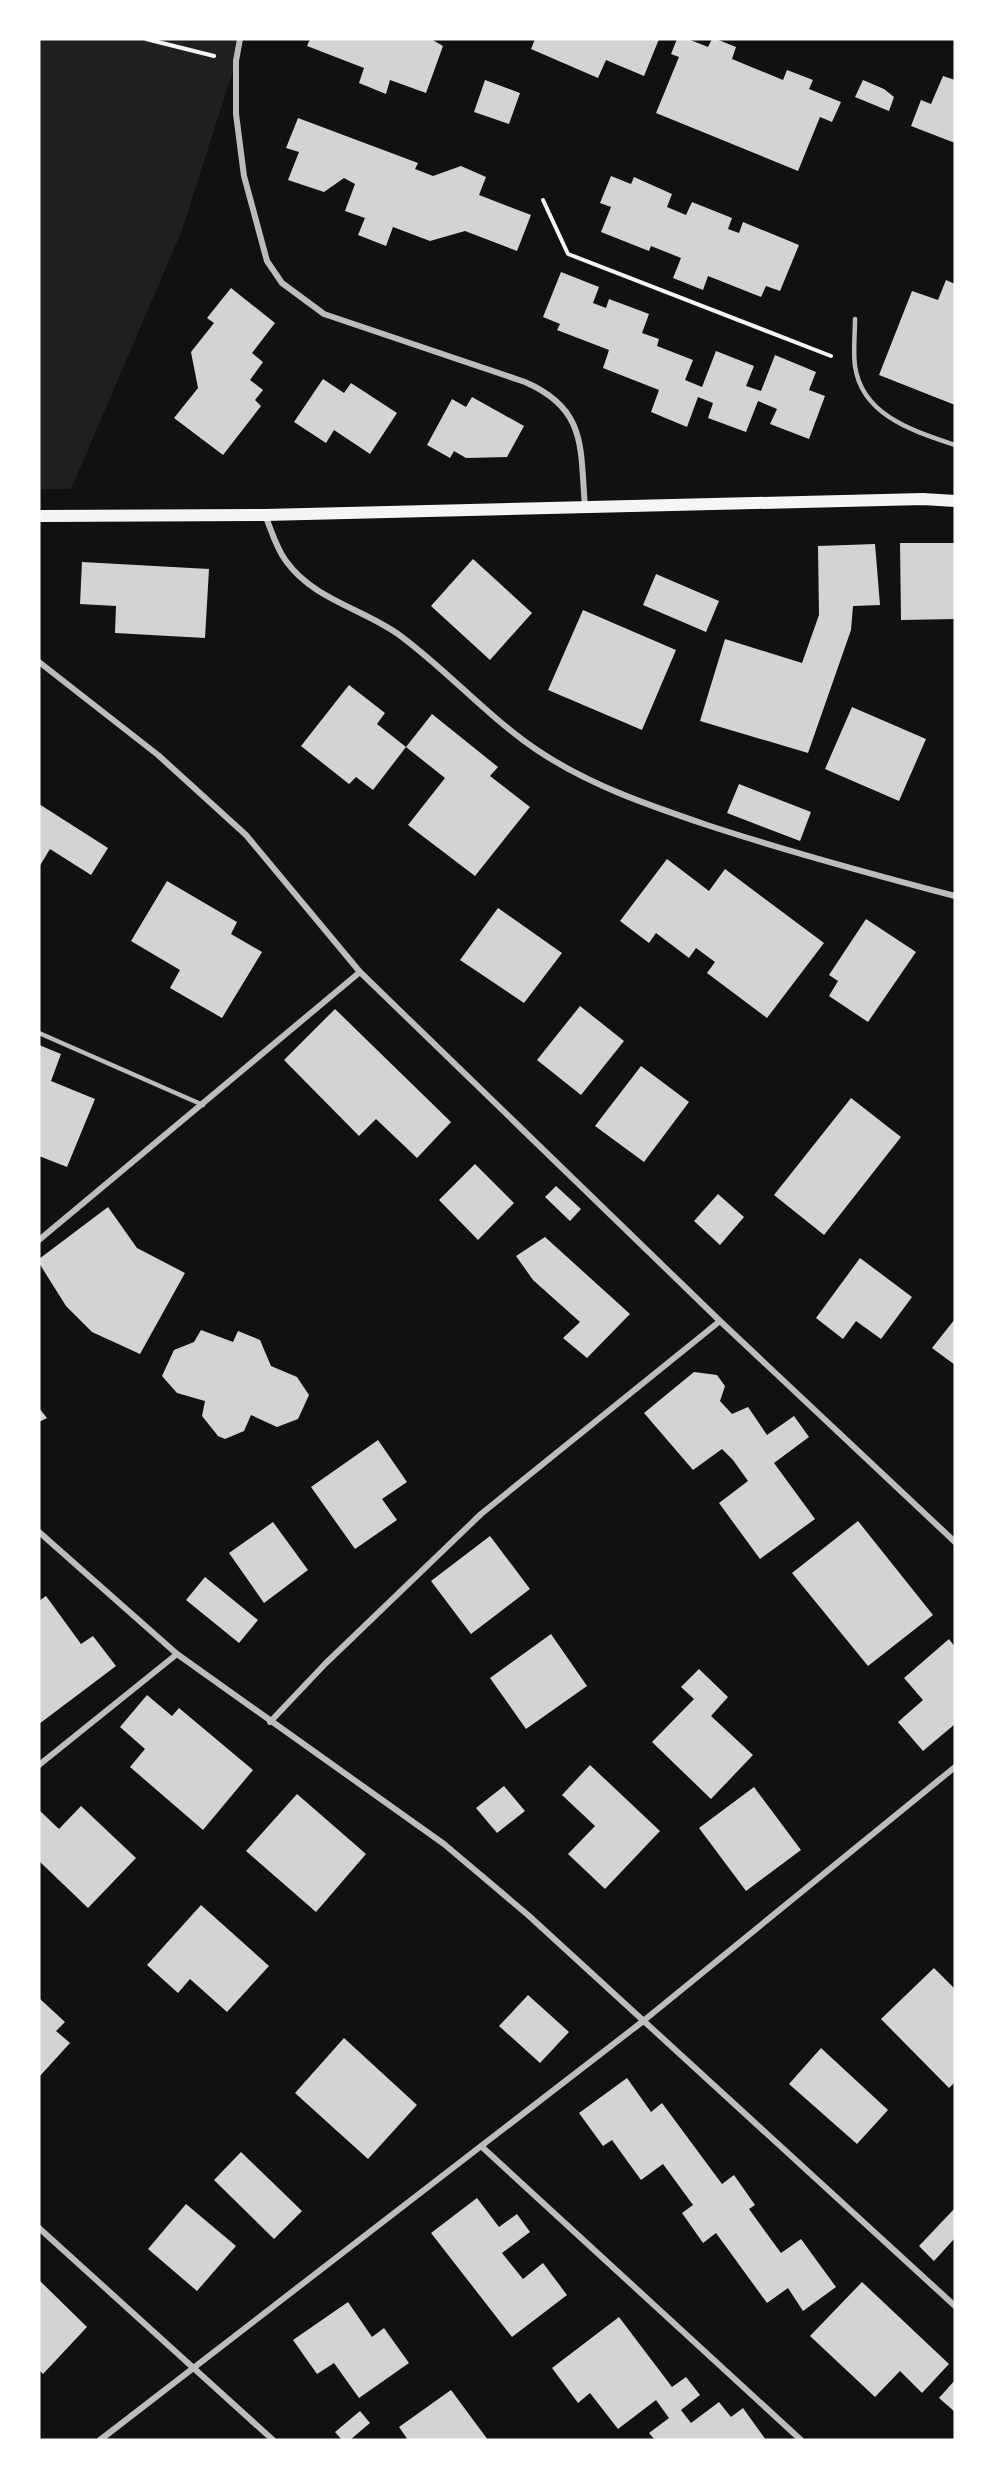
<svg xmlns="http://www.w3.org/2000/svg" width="994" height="2479" font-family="Quicksand,sans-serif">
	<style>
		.green { fill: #202020 }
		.building { fill: #d3d3d3 }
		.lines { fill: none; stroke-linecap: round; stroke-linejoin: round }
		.path { stroke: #f5f5f5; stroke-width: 4 }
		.service { stroke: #bcbcbc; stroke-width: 4.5 }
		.minor { stroke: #bcbcbc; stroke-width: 6 }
		.secondary { stroke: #f5f5f5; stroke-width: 12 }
	</style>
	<rect width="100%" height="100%" fill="#111"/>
	<!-- green -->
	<path class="green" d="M39 39H243L182 230 71 489H39Z"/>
	<!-- building -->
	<path class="building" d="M310 39H431L443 46 426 93 390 80 386 94 359 83 364 68 307 46Z
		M535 39H659L644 76 606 60 598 78 531 49Z
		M677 39H688L708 47 712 39H716L736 47 732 59 783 80 787 70 813 80 809 89 841 102 832 122 820 117 798 171 656 113 679 57 671 54Z
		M943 76 955 80V143L911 126 921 100 931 104Z
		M485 80 520 93 509 124 474 112Z
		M863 80 884 89 894 97 889 111 855 97Z
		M298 118 418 163 415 169 433 176 461 166 486 177 479 195 531 215 517 251 465 231 430 241 393 227 386 246 358 235 365 218 345 211 355 184 344 178 324 192 288 180 299 152 286 148Z
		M611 176 631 184 634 177 672 194 667 207 686 215 692 202 732 218 728 229 739 233 743 222 799 245 780 291 766 286 761 297 708 276 703 290 673 278 681 258 651 246 649 251 601 232 611 207 600 203Z
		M561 272 599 287 593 303 606 308 609 299 649 314 642 333 659 339 657 346 693 360 685 380 702 387 716 351 754 366 746 386 761 391 775 355 816 372 809 390 825 396 809 439 770 424 777 409 758 401 746 432 708 418 713 403 698 397 687 427 651 412 659 390 603 368 609 350 557 330 560 324 543 317Z
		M946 280 955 284V405L879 375 912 291 938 300Z
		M231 288 275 323 252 353 263 362 250 380 263 390 255 400 261 406 223 455 174 418 198 388 191 352 214 323 207 318Z
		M323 379 344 393 351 383 397 413 370 454 334 430 326 443 294 422Z
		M472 397 524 426 507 457 466 458 454 451 450 458 427 445 452 399 466 407Z
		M900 543H955V619L901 620Z
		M875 544 880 605 853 606 851 630 808 753 700 721 725 639 802 663 819 615 818 546Z
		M473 559 532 613 490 660 431 606Z
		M82 562 209 569 205 638 115 633 116 606 80 604Z
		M656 574 719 601 706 632 643 605Z
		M583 610 676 650 642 730 548 690Z
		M349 685 385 713 377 724 406 747 373 790 356 777 349 784 301 746Z
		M852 707 926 739 899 801 825 769Z
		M432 714 498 767 490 776 530 807 475 876 408 825 445 778 406 747Z
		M739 784 811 812 800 841 727 813Z
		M39 804 108 848 91 875 50 849 39 867Z
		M667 859 709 891 725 869 824 943 767 1018 707 973 715 962 696 948 689 958 656 933 649 943 620 921Z
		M167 881 237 922 231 934 262 952 222 1018 170 988 180 970 131 941Z
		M498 908 562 953 524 1003 460 960Z
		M866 919 916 952 868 1022 829 996 838 981 829 975Z
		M580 1006 624 1041 581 1095 537 1060Z
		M335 1009 451 1122 417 1158 376 1119 359 1136 284 1060Z
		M39 1045 61 1054 51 1081 95 1099 67 1167 39 1156Z
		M641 1066 689 1102 644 1162 595 1126Z
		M851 1098 901 1137 824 1235 774 1195Z
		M475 1164 514 1203 478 1240 439 1200Z
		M556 1186 581 1209 570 1221 545 1197Z
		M718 1194 744 1217 720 1245 694 1221Z
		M108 1207 137 1248 185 1273 140 1354 92 1332 66 1306 39 1263V1259Z
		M545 1237 630 1314 587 1358 563 1338 580 1322 533 1280 516 1256Z
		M860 1258 912 1297 881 1339 856 1321 843 1339 816 1318Z
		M955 1319V1365L932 1348Z
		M201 1330 233 1342 238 1331 260 1340 271 1366 297 1377 309 1395 298 1419 277 1427 251 1415 244 1431 225 1439 218 1436 202 1416 205 1401 177 1393 162 1376 174 1350 194 1342Z
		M694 1372 717 1375 725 1386 720 1401 732 1414 748 1407 767 1435 794 1416 809 1437 774 1463 815 1519 760 1559 719 1503 748 1481 733 1460 722 1449 693 1470 644 1413Z
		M39 1408 47 1418 39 1422Z
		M378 1440 407 1482 382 1499 397 1520 355 1549 311 1487Z
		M858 1521 933 1615 868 1666 792 1573Z
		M273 1522 308 1570 264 1603 229 1553Z
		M490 1536 530 1589 471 1634 431 1581Z
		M205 1577 258 1620 239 1643 186 1600Z
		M46 1596 81 1644 93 1636 116 1666 39 1724V1601Z
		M551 1634 587 1686 526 1729 490 1678Z
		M949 1639 955 1647V1724L923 1751 898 1722 923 1700 904 1678Z
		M699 1669 728 1697 711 1716 753 1755 711 1799 652 1742 694 1699 681 1687Z
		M147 1695 172 1716 179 1708 253 1770 203 1830 130 1767 145 1749 120 1727Z
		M590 1765 660 1831 605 1889 568 1854 595 1826 562 1795Z
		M504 1786 525 1811 497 1833 476 1808Z
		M754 1787 801 1850 746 1891 699 1828Z
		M297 1794 366 1854 316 1912 246 1851Z
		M81 1806 136 1858 88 1908 39 1861V1810L59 1829Z
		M201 1905 269 1966 227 2012 190 1979 178 1993 147 1965Z
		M934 1968 955 1989V2082L949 2088 881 2019Z
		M528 1995 569 2032 540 2063 499 2026Z
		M39 1998 65 2022 56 2031 70 2043 39 2077Z
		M344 2038 417 2105 368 2159 295 2093Z
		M821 2048 888 2110 857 2144 789 2084Z
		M627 2078 651 2112 662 2103 722 2184 734 2175 755 2205 749 2209 781 2253 801 2239 836 2287 803 2311 788 2288 767 2303 716 2233 703 2243 682 2213 693 2205 663 2164 641 2180 612 2140 603 2146 579 2113Z
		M241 2152 302 2211 274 2239 214 2180Z
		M477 2198 499 2227 517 2214 530 2232 502 2253 523 2279 543 2263 567 2295 512 2337 431 2233Z
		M186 2204 236 2246 197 2291 148 2249Z
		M955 2208V2238L934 2261 919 2246Z
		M39 2280 87 2327 43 2374 39 2370Z
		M862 2282 949 2364 922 2393 900 2371 875 2397 810 2336Z
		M348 2302 372 2337 384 2328 409 2363 359 2398 334 2363 317 2374 293 2340Z
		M619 2317 672 2387 686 2377 700 2395 681 2410 691 2423 719 2402 731 2417 743 2408 766 2440H655L649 2433 669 2418 656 2400 618 2429 590 2393 578 2403 552 2368Z
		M955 2380V2412L939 2398Z
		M451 2390 488 2440H408L399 2427Z
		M360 2411 370 2423 350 2440H342L335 2432Z"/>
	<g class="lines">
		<!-- path -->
		<path class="path" d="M146 39 214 56
			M543 200 568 254 831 356"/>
		<!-- service -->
		<path class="service" d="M855 319C855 335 853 351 855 366 862 416 914 431 955 445
			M39 1033 203 1105"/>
		<!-- minor -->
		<path class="minor" d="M240 39 236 61V114L244 176 267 261 282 283 324 314 525 382C587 409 580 447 585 507
			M265 515C271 529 276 548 286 561 313 599 361 608 398 634 447 670 487 716 537 750 589 785 648 805 707 825 789 852 871 874 955 896
			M39 662 158 755 246 835 360 972 720 1321 955 1542
			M39 1240 360 972
			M39 1532 177 1654 444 1844 528 1915 955 2306
			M270 1722 325 1664 481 1514 720 1321
			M39 1765 177 1654
			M481 2146 801 2440
			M39 2228 273 2440
			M100 2440 642 2022 955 1767"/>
		<!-- secondary -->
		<path class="secondary" d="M39 516 265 515 923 499 955 501"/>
	</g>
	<!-- border -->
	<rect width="994" height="2479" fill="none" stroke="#ffffff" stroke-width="81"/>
</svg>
